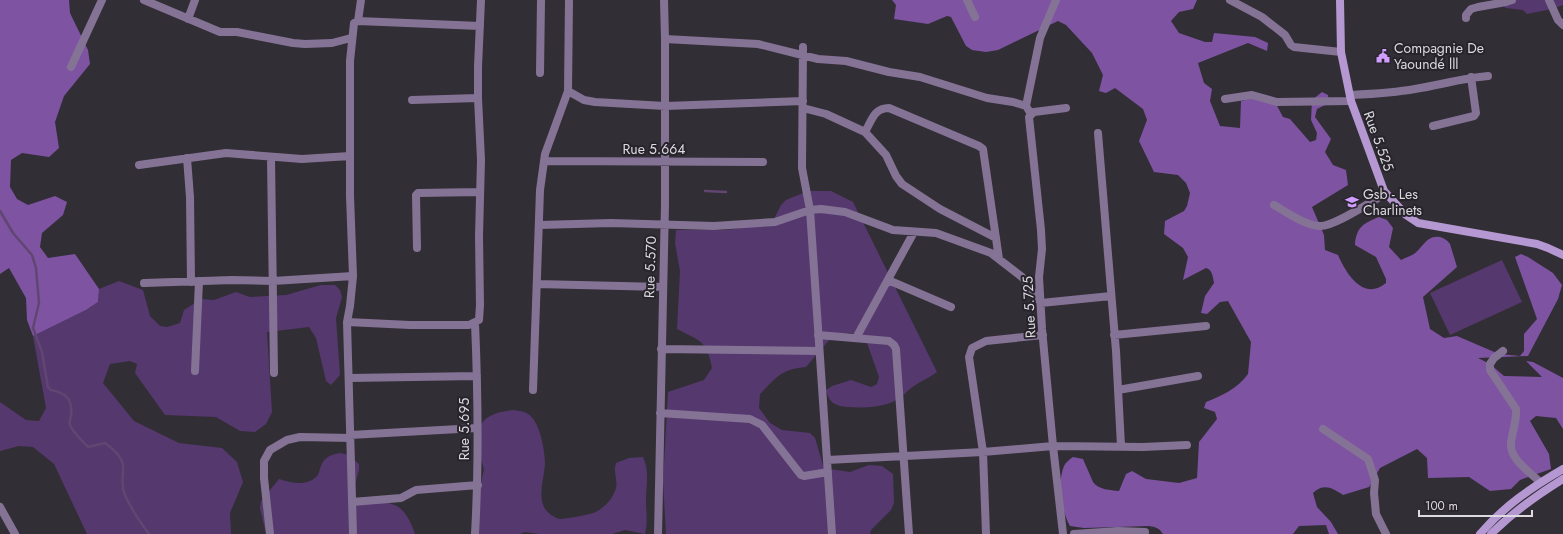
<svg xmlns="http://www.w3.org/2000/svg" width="1563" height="534" font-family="Jost,sans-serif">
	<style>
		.green { fill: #55386e }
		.forest { fill: #7e53a2 }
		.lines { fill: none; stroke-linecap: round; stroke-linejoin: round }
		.stream { stroke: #604671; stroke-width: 2.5 }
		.street { stroke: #857396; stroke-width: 8 }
		.secondary { stroke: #b598d1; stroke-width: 8 }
		.labels { text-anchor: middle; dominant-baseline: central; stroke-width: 4; stroke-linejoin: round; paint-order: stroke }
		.poi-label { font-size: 14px; fill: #dddae0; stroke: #28242c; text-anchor: start }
		.street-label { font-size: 14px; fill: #dddae0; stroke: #28242c }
	</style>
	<rect width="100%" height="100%" fill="#322e36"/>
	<!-- green -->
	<path class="green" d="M1492 0H1563V5L1552 9 1527 14 1523 10 1506 8Z
		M808 191H831L853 202 937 372C929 378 919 382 911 388 907 391 905 394 901 397 886 408 866 408 848 407 835 406 829 403 826 390L832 386 851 380 871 387 877 384 879 377 867 343 856 334 849 333 830 339 806 367C781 369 777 377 760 394L759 408 770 423 782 430 810 433 815 438 823 465 829 469 850 472 869 465 882 466 893 474 894 503 891 510 871 530 870 534H666L663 482 668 392 704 380 712 368C707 340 700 341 677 329L680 271 675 243 676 230H725L765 225 774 219 781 205 786 200Z
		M1502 260 1522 302 1450 335 1430 293Z
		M119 281 143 290 150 316 160 326 167 327 180 323 184 310 201 299 214 300 236 292 250 297 286 295 321 285H335L340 290 342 297 336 318 340 375 331 385 326 381 316 338 309 327 267 332 272 412 266 424 255 432 240 431 216 417 165 415 135 373 137 364 130 361 110 364 103 383 134 421 179 443 222 448 237 462 243 482 230 513 231 534H87L54 464 33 447 19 446 0 451V402L26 420 39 421 46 408 33 336 86 310 98 302 99 289Z
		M514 410C518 411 524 411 528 414 540 421 545 451 545 464 544 478 538 494 544 507 546 512 554 518 560 519 565 519 588 515 593 513 600 511 610 502 613 495 621 482 612 476 616 463L629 458 643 457C650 472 646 485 646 500 646 513 648 521 645 534L625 530 612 534H539L525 532 520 534H474L473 514 484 470C483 462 479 457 477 450 476 446 477 441 477 437 479 416 496 412 514 410Z
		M341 453 348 455 359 464V470L355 484 354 501C389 504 402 496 415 534H266L260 508 261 501 279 479C291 483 308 487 318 475 319 473 320 468 321 466 324 457 332 454 341 453Z"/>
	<!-- forest -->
	<path class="forest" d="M0 0H69L70 13 88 50 90 64 64 96 55 122 59 148 49 157 22 153 11 160 10 187 17 199 28 205 55 196 67 202 63 215 42 233 40 247 48 258 75 254 99 289 98 302 86 310 33 336 27 320 26 298 9 268 0 274Z
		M892 0H1197L1193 9 1179 12 1171 21 1179 33 1205 42H1212L1214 33 1255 37 1268 43 1267 51 1248 43 1198 63 1204 83 1212 89 1210 101 1220 126 1240 128 1241 101 1255 98 1276 104 1283 117 1290 119 1310 142 1316 140 1317 133 1311 120 1312 100 1322 92 1328 95 1329 103 1317 109 1315 117 1331 139 1325 152 1333 165 1346 170 1348 185 1312 207 1324 235 1325 250 1338 255C1346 273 1363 302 1386 283V279L1376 257 1355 245C1356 227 1364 223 1379 217L1387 220 1393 228 1389 247 1401 260C1404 258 1409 257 1412 255 1422 250 1426 234 1440 237 1444 238 1447 240 1450 244L1457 267 1423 297 1430 329 1444 338 1457 336 1499 354 1520 356 1524 351V334L1537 319 1515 257 1521 254 1528 257 1553 273 1562 285 1558 299 1528 356 1478 358 1490 364 1504 376 1542 377 1526 361 1533 362 1563 378V429L1556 418 1536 416 1530 421 1549 454 1551 469 1520 480 1511 489 1490 491 1469 477 1428 478 1427 458 1417 449 1380 468 1369 487 1343 495C1332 488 1324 483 1313 493L1317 507 1331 522 1338 534H1329L1326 525 1299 526 1293 534H1163C1159 528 1156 527 1149 526L1084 528 1070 526C1061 510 1057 483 1064 466 1066 462 1069 460 1073 457L1083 459 1093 482C1099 490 1110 490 1119 491L1126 474 1132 471 1146 479 1179 483 1197 478 1199 442 1217 419 1215 412 1204 408 1206 402C1223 395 1237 389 1248 374L1251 342 1228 301 1220 302 1207 314 1201 313 1205 296 1214 283C1213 277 1212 269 1206 268L1183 280 1188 257 1183 248 1164 234 1165 221 1184 211 1187 206 1190 193 1186 183 1178 175 1154 172 1139 141 1147 120 1143 109 1115 88 1106 93 1099 91 1103 75 1092 53 1066 25 1058 21 998 50 986 52 972 50 966 46 951 17 947 16 928 24 894 19 896 5Z"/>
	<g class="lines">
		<!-- stream -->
		<path class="stream" d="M705 191 726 192
			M0 211 13 233 32 255 36 268 39 303 33 328 42 352 48 387 51 390C66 393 73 399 71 416 70 420 69 422 70 425 73 433 83 441 88 447L105 443C112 448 121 456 123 464 124 475 120 483 125 495 131 509 140 522 149 534"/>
		<!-- street -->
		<path class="street" d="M144 0 220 32H237L293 43 305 44 332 43 351 38
			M967 0 975 17
			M1230 0 1262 17 1285 35 1291 45 1294 47 1341 52
			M1549 0 1558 20 1563 25
			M1466 18V15L1471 9 1478 7 1506 2 1512 0
			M188 19 195 0
			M358 21 361 0
			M665 39 758 44 818 59 846 61 889 72 920 77 987 98 1013 102 1026 106 1031 114
			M803 47 802 168 810 210 832 534
			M71 67 102 0
			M540 73 541 0
			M568 91 584 100 595 102 665 106 803 101
			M1350 95C1371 94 1393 93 1415 89 1440 85 1463 78 1488 76
			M1225 99 1252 95 1277 102 1351 101
			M412 100 478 98
			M1026 106 1040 38 1056 0
			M803 108 826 114 865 132 886 155 896 176 902 184 940 209 996 238
			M1433 126 1474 116 1476 113 1471 77
			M865 132C872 120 874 108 889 108L979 146 983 149 999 259
			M1098 133 1116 351 1121 446
			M187 158 190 197 191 282
			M271 158 274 373
			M544 161 763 162
			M139 165 226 153 302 159 350 156
			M1274 205C1288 213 1303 224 1319 226 1332 228 1372 201 1385 194
			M539 225 611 223 714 226 775 222 810 210 821 209 845 212 893 230 936 233 991 253 1022 277 1041 303 1111 296
			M417 248 416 195 418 193 480 192
			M888 280 951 307
			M144 283 232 280 273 281 353 276
			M537 284 663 287
			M347 322 410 325H469L479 320 480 305 479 236 481 160 478 98V67L481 0
			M475 323C478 393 479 464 475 534
			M818 335 889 341 894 345 896 349 909 534
			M1114 335 1206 326
			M856 338 914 232
			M661 349 819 351
			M1503 351 1494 358 1490 364V370L1516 409C1517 421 1512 432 1511 443 1509 459 1530 472 1540 482
			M195 371 199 281
			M349 378 477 376
			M533 390 540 190 545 154 568 91 569 0
			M1118 390 1198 376
			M660 413 750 419 762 425 801 475 804 476 828 472
			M1323 429 1368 459 1375 480 1374 493 1376 514 1386 534
			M350 435 477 428
			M827 460 983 452 1053 446 1143 447 1187 445
			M352 502 401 498 416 490 478 485
			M0 507 15 534
			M270 534 264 478V461L270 450 287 440 300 437 350 438
			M353 534 347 322 350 306 353 276 350 196V61L354 23 358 21 480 26
			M658 534 665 204V39L664 0
			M986 534 983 452 969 357 972 348 986 341 1043 335
			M1063 534 1053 446 1042 329 1039 277 1042 249 1041 230 1029 117 1034 112 1066 108
			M1074 534 1118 531 1145 532"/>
		<!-- secondary -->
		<path class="secondary" d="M1340 0 1341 52 1351 101 1384 191 1406 215 1418 223 1537 244 1548 248 1563 255
			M1480 534C1504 506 1532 487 1563 469
			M1491 534C1513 512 1537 495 1563 479"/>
	</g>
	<!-- icons -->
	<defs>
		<g id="civic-bare" transform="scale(1.08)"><path d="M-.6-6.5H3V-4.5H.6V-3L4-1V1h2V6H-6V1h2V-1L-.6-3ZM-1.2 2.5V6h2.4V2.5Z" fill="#d19dfe" stroke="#28242c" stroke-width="2.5" paint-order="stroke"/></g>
		<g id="school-bare" transform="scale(1.08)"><path d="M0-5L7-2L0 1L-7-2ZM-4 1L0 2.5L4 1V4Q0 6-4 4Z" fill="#d19dfe" stroke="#28242c" stroke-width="2.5" paint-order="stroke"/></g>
	</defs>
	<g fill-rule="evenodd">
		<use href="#civic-bare" x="1383" y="56"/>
		<use href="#school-bare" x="1352" y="202"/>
	</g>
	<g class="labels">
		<!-- poi labels -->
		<g class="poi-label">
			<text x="1394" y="48">Compagnie De<tspan x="1394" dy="16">Yaoundé lll</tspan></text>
			<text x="1363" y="194">Gsb - Les<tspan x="1363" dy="16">Charlinets</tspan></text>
		</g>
		<!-- street labels -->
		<g class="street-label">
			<text transform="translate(1379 141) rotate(70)">Rue 5.525</text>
			<text x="654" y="149">Rue 5.664</text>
			<text transform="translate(650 267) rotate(-88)">Rue 5.570</text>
			<text transform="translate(1029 307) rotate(-93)">Rue 5.725</text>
			<text transform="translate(464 429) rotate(-90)">Rue 5.695</text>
		</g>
	</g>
	<!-- scale -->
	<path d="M1419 510v6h113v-6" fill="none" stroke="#dddae0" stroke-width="2"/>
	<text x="1425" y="510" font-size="12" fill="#dddae0" stroke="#28242c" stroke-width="3" paint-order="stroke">100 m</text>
</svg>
